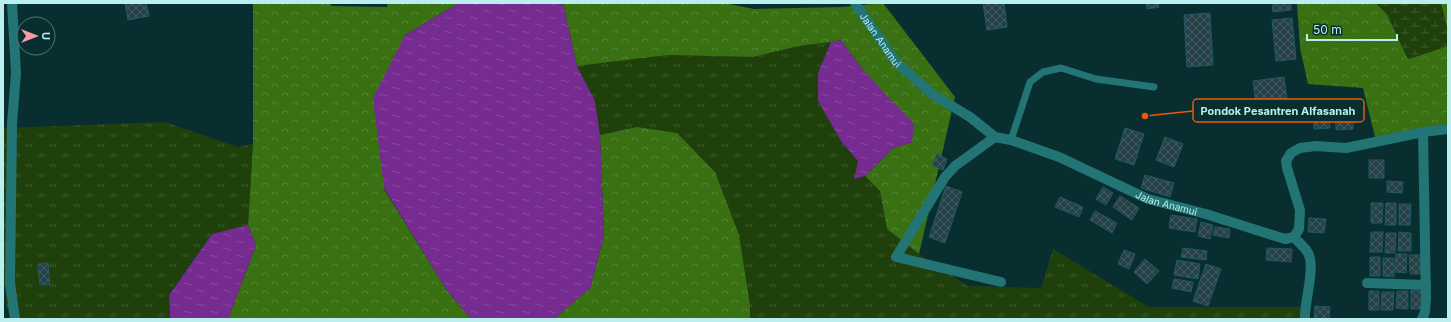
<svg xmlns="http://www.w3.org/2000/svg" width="1451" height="322" font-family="Inter,sans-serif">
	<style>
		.grass { fill: url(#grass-tufts) }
		.forest { fill: url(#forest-crowns) }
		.wetland { fill: url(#wetland-marsh) }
		.water { fill: url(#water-ripples) }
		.building { fill: url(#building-cross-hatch); stroke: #205966 }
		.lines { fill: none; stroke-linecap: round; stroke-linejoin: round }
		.service { stroke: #237475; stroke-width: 7 }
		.minor { stroke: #237475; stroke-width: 10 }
		.labels { text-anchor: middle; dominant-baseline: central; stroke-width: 3; stroke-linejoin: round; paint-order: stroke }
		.street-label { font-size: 10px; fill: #bee; stroke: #082e2f }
		.leader { fill: none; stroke: #e8590c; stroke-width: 1.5 }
		.callout-dot { fill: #e8590c; stroke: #082e2f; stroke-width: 1.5 }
		.callout { fill: #082e2f; stroke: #e8590c; stroke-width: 1.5 }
		.callout-label { font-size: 11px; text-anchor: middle; font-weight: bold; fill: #bee }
	</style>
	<defs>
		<pattern id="grass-tufts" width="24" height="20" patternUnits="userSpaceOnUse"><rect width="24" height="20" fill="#1f3f0b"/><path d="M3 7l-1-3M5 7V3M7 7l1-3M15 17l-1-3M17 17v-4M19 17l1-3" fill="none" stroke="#3e5b2f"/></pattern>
		<pattern id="forest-crowns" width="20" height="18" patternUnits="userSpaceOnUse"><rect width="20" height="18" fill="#397012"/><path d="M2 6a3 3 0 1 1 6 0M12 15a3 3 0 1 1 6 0" fill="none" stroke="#548535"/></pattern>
		<pattern id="wetland-marsh" width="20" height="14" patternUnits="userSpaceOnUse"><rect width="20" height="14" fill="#1f3f0b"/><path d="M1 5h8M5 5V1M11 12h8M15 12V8" fill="none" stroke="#3e5b2f"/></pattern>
		<pattern id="water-ripples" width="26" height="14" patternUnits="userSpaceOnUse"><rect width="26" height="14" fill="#762b91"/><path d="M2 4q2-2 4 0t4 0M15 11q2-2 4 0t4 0" fill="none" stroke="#884aa1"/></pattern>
		<pattern id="building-cross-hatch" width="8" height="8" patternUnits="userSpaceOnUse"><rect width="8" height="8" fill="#274148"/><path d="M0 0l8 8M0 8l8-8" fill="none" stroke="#445d63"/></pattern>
	</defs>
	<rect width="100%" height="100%" fill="#082e2f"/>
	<!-- grass -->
	<path class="grass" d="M831 42 818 73 841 141 858 161 855 179 865 176 880 191 887 229 919 254 968 286 1041 288 1053 249 1149 307H1308L1306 319H750V305L739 235 637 127 600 135 595 101 577 66 668 55 753 57 799 46Z
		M165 122 238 147 253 144 248 225 212 234 169 294 170 319H11L6 306 3 265V128Z"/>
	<!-- forest -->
	<path class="forest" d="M253 3H329L332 6 387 7 388 3H459L405 35 384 189 446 289 471 319H228L256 245 248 225 253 144Z
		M563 3H724L754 9 843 7 883 3 955 97 919 254 887 229 880 191 865 176 893 148 912 142 863 70 841 40 831 42 799 46 753 57 668 55 577 66Z
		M1297 3H1376L1387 14 1408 59 1448 46V124L1375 137 1363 88 1308 84 1300 48Z
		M1441 3H1448V33Z
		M637 127 677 133 715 172 739 235 750 305V319H554L590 288 604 236 600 135Z"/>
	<!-- wetland -->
	<path class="wetland" d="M1376 3H1441L1448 33V46L1408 59 1387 14Z"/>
	<!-- water -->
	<path class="water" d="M459 3H563L577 66 595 101 600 135 604 236 590 288 554 319H471L446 289 384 188 373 98 405 35Z
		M841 40 863 70 914 124 912 142 893 148 865 176 854 179 858 161 841 141 818 101V73L831 42Z
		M248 225 256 245 228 319H170L169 295 212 234Z"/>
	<!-- building -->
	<path class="building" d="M146 3 149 16 128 20 125 4Z
		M983 3H1004L1007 27 987 30Z
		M1146 3H1158L1159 7 1147 9Z
		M1272 3H1291V10L1273 12Z
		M1210 13 1213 65 1187 67 1184 15Z
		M1292 18 1296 59 1276 61 1272 20Z
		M1284 77 1287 99 1256 104 1253 81Z
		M1335 106H1353V129L1336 130Z
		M1313 108H1329L1330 128 1314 129Z
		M1125 128 1144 134 1134 165 1115 159Z
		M1165 137 1183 144 1174 167 1156 160Z
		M937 154 947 159 943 170 932 165Z
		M1369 160H1384V178H1369Z
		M1145 175 1174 183 1170 197 1141 188Z
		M1387 181 1403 182 1402 193 1387 192Z
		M946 186 962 192 945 243 929 237Z
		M1103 187 1113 193 1106 205 1096 199Z
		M1120 196 1139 208 1132 220 1113 207Z
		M1060 197 1083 207 1079 217 1055 207Z
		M1371 203H1383L1382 223H1371Z
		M1386 203H1396V225H1385Z
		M1399 204H1411L1410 225H1399Z
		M1095 211 1117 223 1112 233 1090 220Z
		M1171 215 1197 219 1195 232 1169 228Z
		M1309 218 1326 219 1324 233 1308 232Z
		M1201 222 1213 225 1210 239 1198 236Z
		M1215 227 1230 229 1229 238 1213 235Z
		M1371 232H1383L1382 252H1370Z
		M1399 232 1411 233V251H1398Z
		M1386 233H1396L1395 253H1385Z
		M1183 248 1207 251 1206 260 1181 257Z
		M1267 248 1292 249 1291 262 1266 260Z
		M1124 250 1135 254 1129 269 1118 264Z
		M1396 254H1407L1406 273 1395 272Z
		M1409 255H1421V274H1410Z
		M1370 257H1380V276H1370Z
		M1383 258H1394V277L1383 276Z
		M1145 259 1159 271 1147 284 1134 272Z
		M1177 260 1200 264 1198 279 1174 275Z
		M48 263 50 284 40 285 38 264Z
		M1206 264 1221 269 1208 306 1193 301Z
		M1174 279 1193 282 1191 292 1172 288Z
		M1411 290 1423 291 1422 309H1411Z
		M1369 291H1379V310H1369Z
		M1397 291H1408V309L1396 308Z
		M1382 292H1394L1393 310H1381Z
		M1315 306 1330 307 1329 319H1314Z"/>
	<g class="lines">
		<!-- service -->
		<path class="service" d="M1011 140 1030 82 1043 72 1061 68 1096 79 1154 87"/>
		<!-- minor -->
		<g class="minor">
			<path d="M12 3 16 73 12 124 10 283 15 319"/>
			<path id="s1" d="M855 3 896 62 932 94 970 117 995 137 1011 140 1059 157 1148 199 1206 214 1285 239 1294 237 1299 229 1300 210 1287 168 1286 161 1291 153 1300 148 1316 146 1346 148 1423 132 1448 129"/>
			<path d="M995 137 955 166 945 177 896 257 1001 282"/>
			<path d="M1294 237C1298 242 1305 247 1308 253 1316 267 1304 302 1305 319"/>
			<path d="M1367 283 1426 285"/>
			<path d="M1422 319 1425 312 1426 298 1423 132"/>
		</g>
	</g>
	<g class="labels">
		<!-- street labels -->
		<g class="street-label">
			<text stroke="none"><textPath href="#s1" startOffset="45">Jalan Anamui</textPath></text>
			<text stroke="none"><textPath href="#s1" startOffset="381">Jalan Anamui</textPath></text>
		</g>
	</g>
	<!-- callouts -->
	<path class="leader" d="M1145 116L1193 111"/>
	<circle class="callout-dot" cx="1145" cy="116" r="4"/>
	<rect class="callout" x="1193" y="99" width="171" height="23" rx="4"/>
	<g class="callout-label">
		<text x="1278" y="115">Pondok Pesantren Alfasanah</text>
	</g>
	<!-- border -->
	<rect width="1451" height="322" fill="none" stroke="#bbeeee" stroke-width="8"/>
	<!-- north arrow -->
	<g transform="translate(36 36) rotate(90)"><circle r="19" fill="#082e2f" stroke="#507b7b"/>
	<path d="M0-3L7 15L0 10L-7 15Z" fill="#f49aa0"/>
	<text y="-6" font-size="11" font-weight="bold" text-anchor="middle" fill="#bbeeee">U</text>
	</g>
	<!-- scale -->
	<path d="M1307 34v6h90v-6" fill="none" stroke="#bbeeee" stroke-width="2"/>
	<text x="1313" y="34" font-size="12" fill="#bbeeee" stroke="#082e2f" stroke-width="3" paint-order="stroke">50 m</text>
</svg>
